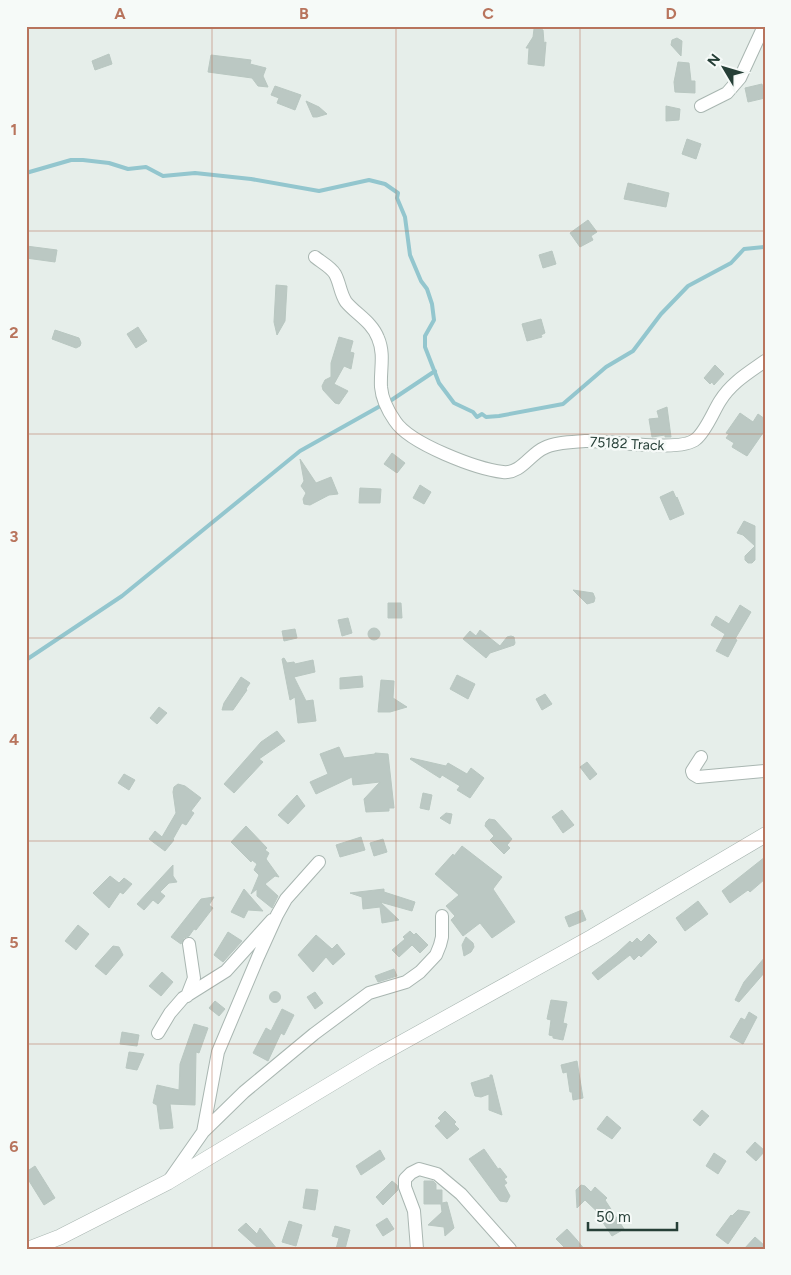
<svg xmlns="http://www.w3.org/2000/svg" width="791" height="1275" font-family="Figtree,sans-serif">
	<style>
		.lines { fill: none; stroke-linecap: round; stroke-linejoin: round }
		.stream { stroke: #93c6ce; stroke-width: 4 }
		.building { fill: #bbc8c3; stroke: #b9c7c1 }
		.minor-casing { stroke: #a9b6b1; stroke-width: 14 }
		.tertiary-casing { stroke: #a9b6b1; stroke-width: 16 }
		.minor { stroke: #fff; stroke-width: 12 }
		.tertiary { stroke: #fff; stroke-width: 15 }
		.grid { fill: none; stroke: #b8745d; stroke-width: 1; stroke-opacity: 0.55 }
		.labels { text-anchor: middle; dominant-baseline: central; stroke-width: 5; stroke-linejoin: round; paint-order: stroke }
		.street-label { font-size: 14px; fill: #263f37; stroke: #f6faf8 }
		.neatline { fill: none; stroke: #b8745d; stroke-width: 2 }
		.grid-label { font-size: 16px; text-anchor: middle; font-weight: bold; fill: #b8745d }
	</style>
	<rect width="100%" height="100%" fill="#e6eeea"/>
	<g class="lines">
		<!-- stream -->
		<path class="stream" d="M26 173 71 160H83L109 163 128 169 146 167 163 176 195 173 251 179 319 191 369 180 385 184 398 193 397 198 405 217 410 255 421 281 427 289 432 304 434 320 425 336V347L439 383 454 403 473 412 477 417 482 414 486 417 499 416 563 404 606 367 633 351 661 314 688 286 731 263 744 249 765 247
			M390 401 435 371
			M26 660 122 596 300 451 382 405"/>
	</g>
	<!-- building -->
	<path class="building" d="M537 27 543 30 544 43 546 42 544 66 528 64 529 48H526L533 37 534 29Z
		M677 38 682 41 681 56 671 45 672 40Z
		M109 54 112 64 95 70 92 61Z
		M211 55 251 60 250 64 266 68 263 76 268 87 258 86 252 78 208 72Z
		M678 62 689 63 691 81H695V93L675 92 674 82Z
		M762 84 765 98 748 102 745 88Z
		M275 86 301 95 295 110 277 103 279 98 271 95Z
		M306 101 319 107 327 114 317 117H313Z
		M666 106 680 109 679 120 666 121Z
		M687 139 701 144 696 159 682 154Z
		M628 183 669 193 666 207 624 199Z
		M588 220 597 232 591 236 593 240 580 247 570 233Z
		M26 246 57 250 55 262 26 258Z
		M552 251 556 264 543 268 539 255Z
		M276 285 287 286 285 321 277 335 274 322Z
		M541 319 545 333 541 335 542 337 527 341 522 324Z
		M138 327 147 341 136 348 127 334Z
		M55 330 79 338 81 343 80 346 76 348 52 339Z
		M339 337 353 341 350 352 354 353 351 369 344 366 334 384 348 391 339 404 335 403 323 390 322 386 325 380 331 377V363Z
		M715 365 724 374 714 385 712 382 710 384 704 378Z
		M667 407 671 437H665V435L652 437 649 419 659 418 657 411Z
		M740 413 753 422 758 414 765 419V430L747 456 732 447 734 443 726 438 729 434 726 433Z
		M392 453 405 463 397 473 384 464Z
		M300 459 316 483 331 477 338 494 329 495 310 505 304 504 303 499 306 493 301 486 304 481Z
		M420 485 431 492 424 504 413 498Z
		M360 488 381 489 380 503H359Z
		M673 491 676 498 677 497 684 514 670 520 660 497Z
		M744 521 755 526V560L752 563H748L745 560V556L755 546 743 535 737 533Z
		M573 590 593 593 595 598 594 602 587 604Z
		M388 603H401L402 618H388Z
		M740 605 751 612 735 639 737 640 728 657 716 651 725 634 711 625 716 616 729 624Z
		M348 618 352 633 342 636 338 620Z
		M368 634a6 6 0 1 1 12 0a6 6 0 1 1-12 0Z
		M295 629 297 638 284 641 282 631Z
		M480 630 500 646 507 637 511 636 514 637 515 643 514 645 490 653 486 658 463 639 470 631 476 636Z
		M284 658 287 663 294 662 295 664 313 660 315 672 294 677 306 701 313 700 316 721 298 723 295 697 290 700 282 659Z
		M457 675 475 684 468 699 450 689Z
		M362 676 363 687 340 689V678Z
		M241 677 250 683 246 689 247 690 233 710H222L224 703Z
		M381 680 394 681 393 698 407 707 390 712H378Z
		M545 694 552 704 542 710 536 699Z
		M159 707 167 713 157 724 150 718Z
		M277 731 285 741 259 759 263 762 234 793 224 784 261 742Z
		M339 747 344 758 375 754V753L388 754 394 808H389V811L366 812 364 799 380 782 353 785 352 777 316 794 310 782 328 774 320 754Z
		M411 758 446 766 448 763 467 774 471 768 484 778 470 798 457 790 460 786 442 775 440 778 410 759Z
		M587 762 597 774 590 780 580 767Z
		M124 774 135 780 129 790 118 783Z
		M178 784 185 786 201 798 191 811 194 813 186 825 182 823 173 839 174 840 165 851 149 839 155 831 162 837 176 813 173 792 174 787Z
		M423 793 432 795 429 810 420 808Z
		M297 795 305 806 288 824 278 815Z
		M562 810 574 825 563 833 552 817Z
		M446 813 452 814 450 824 440 818Z
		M489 819 495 820 512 839 507 845 510 848 504 854 490 840 494 836 485 826 486 822Z
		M246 826 267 848 265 850 269 853 266 859 279 877 275 876 265 884 278 896 272 908 257 896V889L251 894 259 875 254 870 257 864 252 860 251 862 231 842Z
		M361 837 365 850 340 857 336 845Z
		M383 839 387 852 374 856 370 843Z
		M462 846 502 877 493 889 515 922 492 938 480 923 463 936 451 920 455 916 446 906 459 895 435 874 453 854 454 856Z
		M765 857V879L750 892 748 890 730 903 722 891Z
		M173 865V876L177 882 169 883 160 892 165 896 158 904 153 900 144 910 137 904Z
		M110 876 119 883 124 878 132 884 123 894 120 892 109 908 93 893Z
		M244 889 263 911 248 910 244 918 231 912Z
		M384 889V892L415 902 412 911 380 902 399 920 382 923 380 907 363 909 362 897 350 893Z
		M214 897 209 905 213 908 196 930 194 929 189 936 184 938 181 944 171 937 201 899Z
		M698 901 708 914 685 931 676 918Z
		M582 910 586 920 569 927 565 917Z
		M78 925 89 934 76 950 65 941Z
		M410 931 414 935 416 933 428 945 420 953 412 945 399 957 392 950 405 939 403 937Z
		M228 932 242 941 223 962 214 955Z
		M649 934 657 942 641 957 639 955 634 960 630 955 598 980 592 973 617 953 630 941 632 943 637 938 641 942Z
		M316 935 332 949 337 944 345 954 333 965 326 957 313 972 298 955Z
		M466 937 473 943 474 947 471 952 464 956 462 945Z
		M113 946 119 947 123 955 106 975 95 966Z
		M765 957V972L739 1002 735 1000 744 982Z
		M394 969 397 976 378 982 375 976Z
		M162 972 173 982 161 996 149 986Z
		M269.5 997a5.5 5.5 0 1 1 11 0a5.5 5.5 0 1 1-11 0Z
		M315 992 323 1003 315 1009 307 997Z
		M551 1000 567 1002 563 1023 567 1024 563 1040 553 1038V1036L549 1035 551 1020 547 1019Z
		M215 1001 225 1009 219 1016 209 1008Z
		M282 1009 294 1015 284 1035 281 1033 268 1061 253 1053 266 1028 271 1031Z
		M749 1012 757 1017 743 1044 730 1037 741 1018 745 1020Z
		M194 1024 208 1028 199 1053 196 1052 195 1105 170 1104 173 1128 160 1129 157 1105 153 1103 157 1085 179 1090 180 1064Z
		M122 1032 139 1035 137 1046 120 1044Z
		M129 1052 144 1054 137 1070 126 1068Z
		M577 1061 583 1098 573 1100 572 1092H570L567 1072 563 1073 561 1065Z
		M490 1075H492L502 1115 489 1110V1094L481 1097 475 1096 471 1083 490 1077Z
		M702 1110 709 1116 700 1126 693 1120Z
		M445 1111 456 1122 454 1124 459 1129 447 1139 435 1126 441 1121 438 1118Z
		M607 1116 621 1128 612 1139 597 1129Z
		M755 1142 765 1151 756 1161 746 1152Z
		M484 1149 498 1169 500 1168 507 1177 504 1179 507 1183 504 1185 510 1196 507 1202 500 1201 469 1159Z
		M380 1150 385 1159 361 1175 356 1166Z
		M714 1153 726 1161 718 1174 706 1166Z
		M35 1166 55 1198 44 1205 26 1176V1172Z
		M392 1181 397 1185 398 1190 383 1205 376 1197Z
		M424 1181H433L436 1184V1190H442V1203L447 1202 454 1228 445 1236 444 1227 428 1225 442 1212 441 1204H424Z
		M581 1185 585 1186 591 1192 595 1187 607 1198 605 1200 624 1229 612 1236 602 1221 605 1219 585 1200 577 1208 576 1190Z
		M306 1189 318 1190 315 1210 303 1208Z
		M738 1210 750 1212 728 1244 716 1235 731 1215 732 1216Z
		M387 1218 394 1229 383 1236 376 1225Z
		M289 1221 302 1225 296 1246 282 1242Z
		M246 1223 257 1234 260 1228 277 1249H259L238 1230Z
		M335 1226 350 1230 345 1249H336L339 1238 332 1236Z
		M567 1229 577 1240 584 1249H566L556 1239Z
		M755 1237 765 1246V1249H744Z"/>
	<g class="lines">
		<!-- minor casing -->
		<g class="minor-casing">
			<path id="minor" d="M701 106 727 93 740 78 764 26
				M315 257C321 262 331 267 335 274 340 283 340 293 346 302 356 314 372 322 378 338 385 354 380 370 381 387 382 399 388 411 395 421 410 444 477 469 503 472 521 474 530 454 544 448 555 442 573 442 585 441 609 440 681 453 696 439 706 431 713 412 720 401 731 383 748 373 765 361
				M701 757 692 771 693 774 698 777 765 771
				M187 996 194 978 189 944
				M158 1033 170 1013 183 998 226 971 272 920
				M203 1132 218 1052 258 957 277 915 286 899 319 862
				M168 1182 203 1132 244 1092 314 1034 369 993 406 982 420 972 436 955 440 945 442 937V916
				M417 1249 414 1211 405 1187V1179L411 1173 419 1169 437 1174 461 1194 510 1249"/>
		</g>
		<!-- tertiary casing -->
		<g class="tertiary-casing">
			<path id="tertiary" d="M29 1249 60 1237 168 1182 374 1058 592 937 765 835"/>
		</g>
		<!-- minor -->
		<use href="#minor" class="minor"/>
		<!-- tertiary -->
		<use href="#tertiary" class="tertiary"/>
	</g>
	<!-- grid -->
	<path class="grid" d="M212 26V1249M396 26V1249M580 26V1249M26 231H765M26 434H765M26 638H765M26 841H765M26 1044H765"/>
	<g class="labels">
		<!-- street labels -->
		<g class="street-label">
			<text transform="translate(627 444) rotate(3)">75182 Track</text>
		</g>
	</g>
	<!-- border -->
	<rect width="791" height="1275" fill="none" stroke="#f6faf8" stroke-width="55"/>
	<!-- north arrow -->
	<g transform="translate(724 68) rotate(308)" stroke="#f6faf8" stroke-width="4" paint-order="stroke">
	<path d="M0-4L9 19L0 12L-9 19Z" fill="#263f37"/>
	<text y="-8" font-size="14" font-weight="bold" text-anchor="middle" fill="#263f37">N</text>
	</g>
	<!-- scale -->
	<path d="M588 1222v8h89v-8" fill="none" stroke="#263f37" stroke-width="2.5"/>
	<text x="596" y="1222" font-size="15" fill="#263f37" stroke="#f6faf8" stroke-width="4" paint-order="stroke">50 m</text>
	<rect x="28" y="28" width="736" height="1220" class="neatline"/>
	<g class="grid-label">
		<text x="120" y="19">A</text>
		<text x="304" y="19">B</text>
		<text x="488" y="19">C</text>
		<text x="671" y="19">D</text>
		<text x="14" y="135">1</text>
		<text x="14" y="338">2</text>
		<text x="14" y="542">3</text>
		<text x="14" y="745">4</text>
		<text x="14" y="948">5</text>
		<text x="14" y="1152">6</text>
	</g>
</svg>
